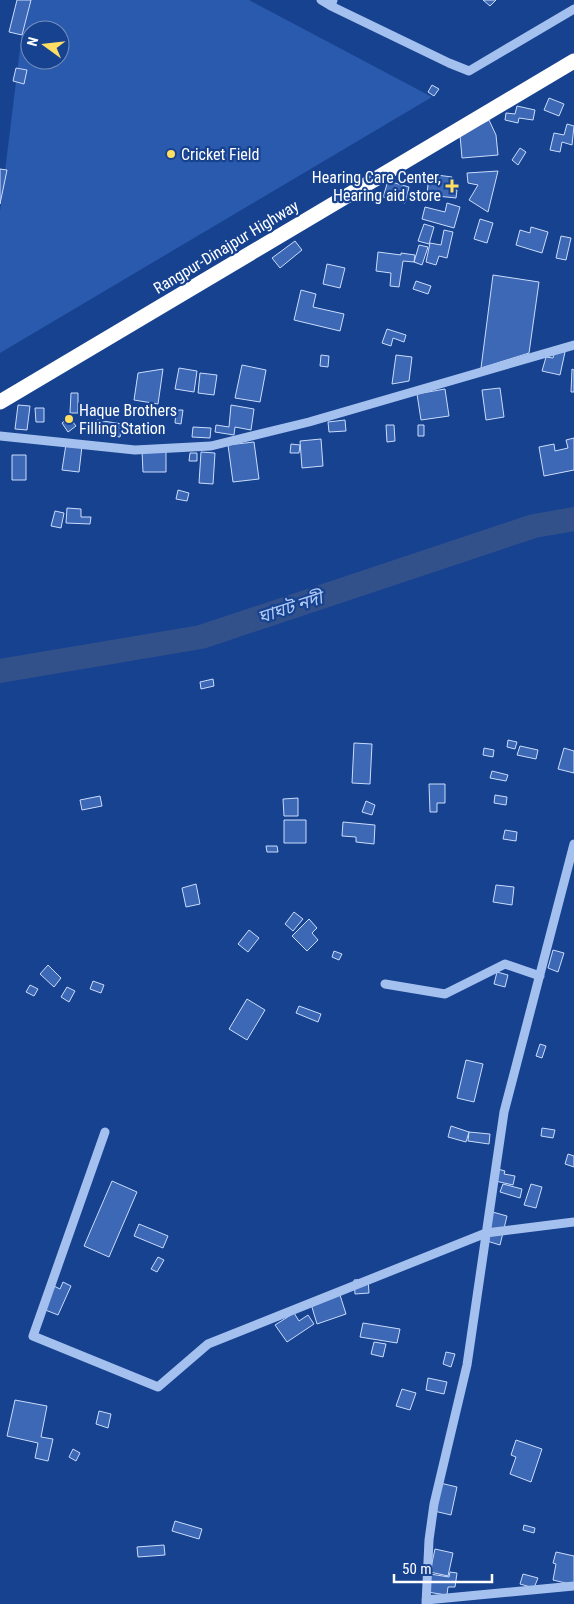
<svg xmlns="http://www.w3.org/2000/svg" width="574" height="1604" font-family="'Roboto Condensed','Noto Sans Bengali',sans-serif">
	<style>
		.green { fill: #2a5aae; fill-rule: evenodd }
		.lines { fill: none; stroke-linecap: round; stroke-linejoin: round }
		.river { stroke: #32518b; stroke-width: 24 }
		.building { fill: #3c68b6; stroke: #cbdcfb }
		.minor { stroke: #a4c0ef; stroke-width: 9 }
		.highway { stroke: #fff; stroke-width: 15 }
		.poi-dot { fill: #ffdf63; stroke: #17428f; stroke-width: 2 }
		.labels { text-anchor: middle; dominant-baseline: central; stroke-width: 4.5; stroke-linejoin: round; paint-order: stroke }
		.poi-label { font-size: 16px; fill: #fff; stroke: #17428f; text-anchor: start }
		.street-label { font-size: 16px; fill: #fff; stroke: #17428f }
		.water-label { font-size: 18px; font-style: italic; fill: #b0caf6; stroke: #17428f }
	</style>
	<rect width="100%" height="100%" fill="#17428f"/>
	<!-- green -->
	<path class="green" d="M26 0H249L432 97 0 353V212ZM30 30H60V60H30Z"/>
	<g class="lines">
		<!-- river -->
		<path class="river" d="M0 671 201 637 534 526 574 519"/>
	</g>
	<!-- building -->
	<path class="building" d="M17 0H31L22 35 9 32Z
		M483 0H496L490 6Z
		M16 68 27 70 24 84 13 81Z
		M432 85 439 89 434 96 428 92Z
		M549 98 564 104 559 116 544 110Z
		M517 106 535 110 533 120 519 118 518 123 505 120 506 113 515 114Z
		M489 120 496 135 498 155 462 158 460 135Z
		M567 124 574 126 572 145 562 142 560 152 550 150 554 133 564 135Z
		M520 148 526 152 518 165 512 160Z
		M0 169 7 170 0 204Z
		M498 171 488 212 469 200 478 185 468 183 467 173Z
		M429 174 452 177 450 189 457 190 456 198 427 195Z
		M388 181 409 187 405 203 383 197Z
		M447 203 460 207 454 228 422 219 425 207 445 212Z
		M480 219 493 223 487 243 474 239Z
		M424 224 434 227 429 244 418 241Z
		M531 227 548 232 542 253 516 245 520 230 530 233Z
		M444 230 453 232 447 258 439 256 436 265 426 262 430 243 441 245Z
		M561 236 571 238 566 260 556 258Z
		M295 241 302 250 280 268 272 258Z
		M419 245 428 247 422 265 414 262Z
		M378 252 401 255V253L415 255 414 262 403 261 399 287 390 286 391 273 376 271Z
		M327 264 345 268 340 288 323 284Z
		M493 275 539 282 529 353 481 368Z
		M416 281 431 286 428 294 413 289Z
		M301 290 316 294 313 307 344 314 340 331 294 320Z
		M387 329 406 335 404 342 393 338 391 346 382 343Z
		M555 349 565 352 560 375 542 371 546 357 553 358Z
		M321 355 329 356 328 367 320 366Z
		M396 355 412 357 409 381 392 384Z
		M242 365 266 370 260 402 235 398Z
		M179 368 197 371 194 392 175 389Z
		M163 369 158 404 134 400 138 373Z
		M572 369 574 370V392H571Z
		M200 373 217 375 214 395 198 393Z
		M500 388 504 417 486 420 482 390Z
		M445 389 449 416 421 420 417 394Z
		M71 393H78V413H70Z
		M18 405 30 406 27 430 15 429Z
		M231 405 254 409 251 430 235 427 234 435 215 432 216 425 229 427Z
		M35 408H44V422H36Z
		M176 410H183L181 424 175 423Z
		M69 417 76 426 68 432 62 423Z
		M97 420 122 424 120 437 95 433Z
		M345 420 346 431 329 432 328 422Z
		M386 425H394L395 441 387 442Z
		M418 425H424V436H418Z
		M193 427 211 428 210 438 192 437Z
		M574 438V470L544 476 539 447 554 444 555 451 568 448 566 440Z
		M321 439 323 466 302 468 300 441Z
		M254 442 259 479 233 482 228 445Z
		M66 444 82 446 79 472 62 470Z
		M291 444 300 445 299 453H290Z
		M166 450V472H143L142 451Z
		M201 452 215 453 213 484 199 483Z
		M190 453H197V461H189Z
		M12 455H26V480H12Z
		M178 490 189 493 187 501 176 499Z
		M67 508 81 509V517H91L90 524 66 523Z
		M55 511 64 513 61 528 51 526Z
		M213 679 214 686 201 689 200 682Z
		M508 740 517 742 515 749 507 747Z
		M354 743 372 744 370 784 352 783Z
		M520 746 538 750 536 759 517 755Z
		M484 748 494 750 493 757 483 755Z
		M564 748 574 751V773L558 769Z
		M492 771 508 775 506 781 490 778Z
		M429 784H445V803H437V812H430Z
		M495 795 507 797 506 805 494 803Z
		M100 796 102 806 82 810 80 800Z
		M298 798V816H284L283 799Z
		M366 801 375 805 372 815 362 812Z
		M284 820H306V843H284Z
		M343 822 375 825 374 844 356 842V837L342 836Z
		M505 830 517 832 516 841 503 839Z
		M266 846H277L278 852H267Z
		M196 884 200 904 186 907 182 888Z
		M496 885 514 887 512 905 493 902Z
		M294 912 303 919 293 931 285 924Z
		M309 919 317 928 312 933 318 940 307 951 292 936Z
		M249 930 259 938 248 952 238 944Z
		M553 950 564 953 558 972 548 968Z
		M334 951 342 954 339 960 332 957Z
		M48 965 61 978 54 987 40 974Z
		M497 972 508 975 505 987 494 984Z
		M93 981 104 985 101 993 90 989Z
		M30 985 38 989 34 996 26 992Z
		M67 987 75 991 69 1002 61 997Z
		M247 999 265 1010 247 1040 229 1029Z
		M299 1006 321 1014 318 1022 296 1013Z
		M540 1044 546 1046 542 1058 536 1056Z
		M466 1060 483 1064 474 1102 457 1098Z
		M451 1126 469 1132 466 1142 448 1137Z
		M542 1128 555 1130 553 1138 541 1136Z
		M469 1132 490 1134 489 1144 468 1141Z
		M568 1154 574 1156V1167L565 1164Z
		M494 1168 505 1171 504 1174 515 1176 513 1185 491 1180Z
		M112 1181 137 1192 109 1257 84 1246Z
		M503 1184 522 1189 520 1198 500 1192Z
		M531 1184 542 1187 536 1208 524 1205Z
		M489 1211 507 1216 500 1245 487 1241Z
		M139 1224 168 1236 163 1248 134 1236Z
		M158 1257 164 1260 157 1272 151 1269Z
		M368 1279 369 1293 355 1294 354 1280Z
		M63 1282 71 1286 58 1315 43 1309 54 1286 60 1289Z
		M340 1295 346 1314 317 1324 311 1304Z
		M294 1313 299 1321 308 1315 314 1324 287 1342 275 1325Z
		M363 1323 400 1329 397 1343 360 1337Z
		M374 1342 386 1344 383 1357 371 1354Z
		M446 1352 455 1354 451 1367 443 1364Z
		M428 1378 447 1382 444 1394 426 1390Z
		M402 1389 416 1393 410 1410 396 1406Z
		M15 1400 47 1406 41 1437 53 1439 48 1461 35 1458 38 1443 7 1436Z
		M99 1411 111 1414 108 1428 96 1424Z
		M516 1440 542 1449 531 1482 510 1474 516 1457 511 1455Z
		M73 1449 80 1453 76 1461 69 1457Z
		M440 1483 457 1487 451 1515 434 1511Z
		M175 1521 202 1529 199 1539 172 1531Z
		M524 1525 535 1528 534 1533 523 1530Z
		M164 1545 165 1555 138 1557 137 1547Z
		M435 1549 453 1553 448 1576 430 1572Z
		M556 1552 574 1556V1585L553 1580 556 1564 553 1563Z
		M450 1572 457 1573 455 1587H448L447 1595 427 1592 430 1574 449 1577Z
		M523 1574 538 1578 534 1588 520 1584Z"/>
	<g class="lines">
		<!-- minor -->
		<path class="minor" d="M321 0 331 6
			M333 0 331 6 449 63 469 71 574 9
			M0 436 135 450 211 446 309 422 574 345
			M385 984 445 994 505 964 540 976
			M105 1132 33 1336 158 1387 208 1344 486 1233 574 1222
			M426 1600 574 1586
			M426 1604 429 1540 434 1504 467 1365 504 1112 574 844"/>
		<!-- highway -->
		<path class="highway" d="M0 402 574 61"/>
	</g>
	<!-- markers -->
	<g class="poi-dot">
		<circle cx="171" cy="154" r="5"/>
		<path d="M449.5 178.5h5v5h5v5h-5v5h-5v-5h-5v-5h5z"/>
		<circle cx="69" cy="419" r="5"/>
	</g>
	<g class="labels">
		<!-- poi labels -->
		<g class="poi-label">
			<text x="181" y="154">Cricket Field</text>
			<text x="441" y="177" text-anchor="end">Hearing Care Center,<tspan x="441" dy="18">Hearing aid store</tspan></text>
			<text x="79" y="410">Haque Brothers<tspan x="79" dy="18">Filling Station</tspan></text>
		</g>
		<!-- street labels -->
		<g class="street-label">
			<text transform="translate(226 247) rotate(-31)">Rangpur-Dinajpur Highway</text>
		</g>
		<!-- water labels -->
		<g class="water-label">
			<text transform="translate(290 607) rotate(-18)">ঘাঘট নদী</text>
		</g>
	</g>
	<!-- north arrow -->
	<g transform="translate(45 45) rotate(285)"><circle r="24" fill="#17428f" stroke="#748ebc"/>
	<path d="M0-4L9 19L0 12L-9 19Z" fill="#ffdf63"/>
	<text y="-8" font-size="14" font-weight="bold" text-anchor="middle" fill="#ffffff">N</text>
	</g>
	<!-- scale -->
	<path d="M394 1574v8h98v-8" fill="none" stroke="#ffffff" stroke-width="2.5"/>
	<text x="402" y="1574" font-size="15" fill="#ffffff" stroke="#17428f" stroke-width="4" paint-order="stroke">50 m</text>
</svg>
